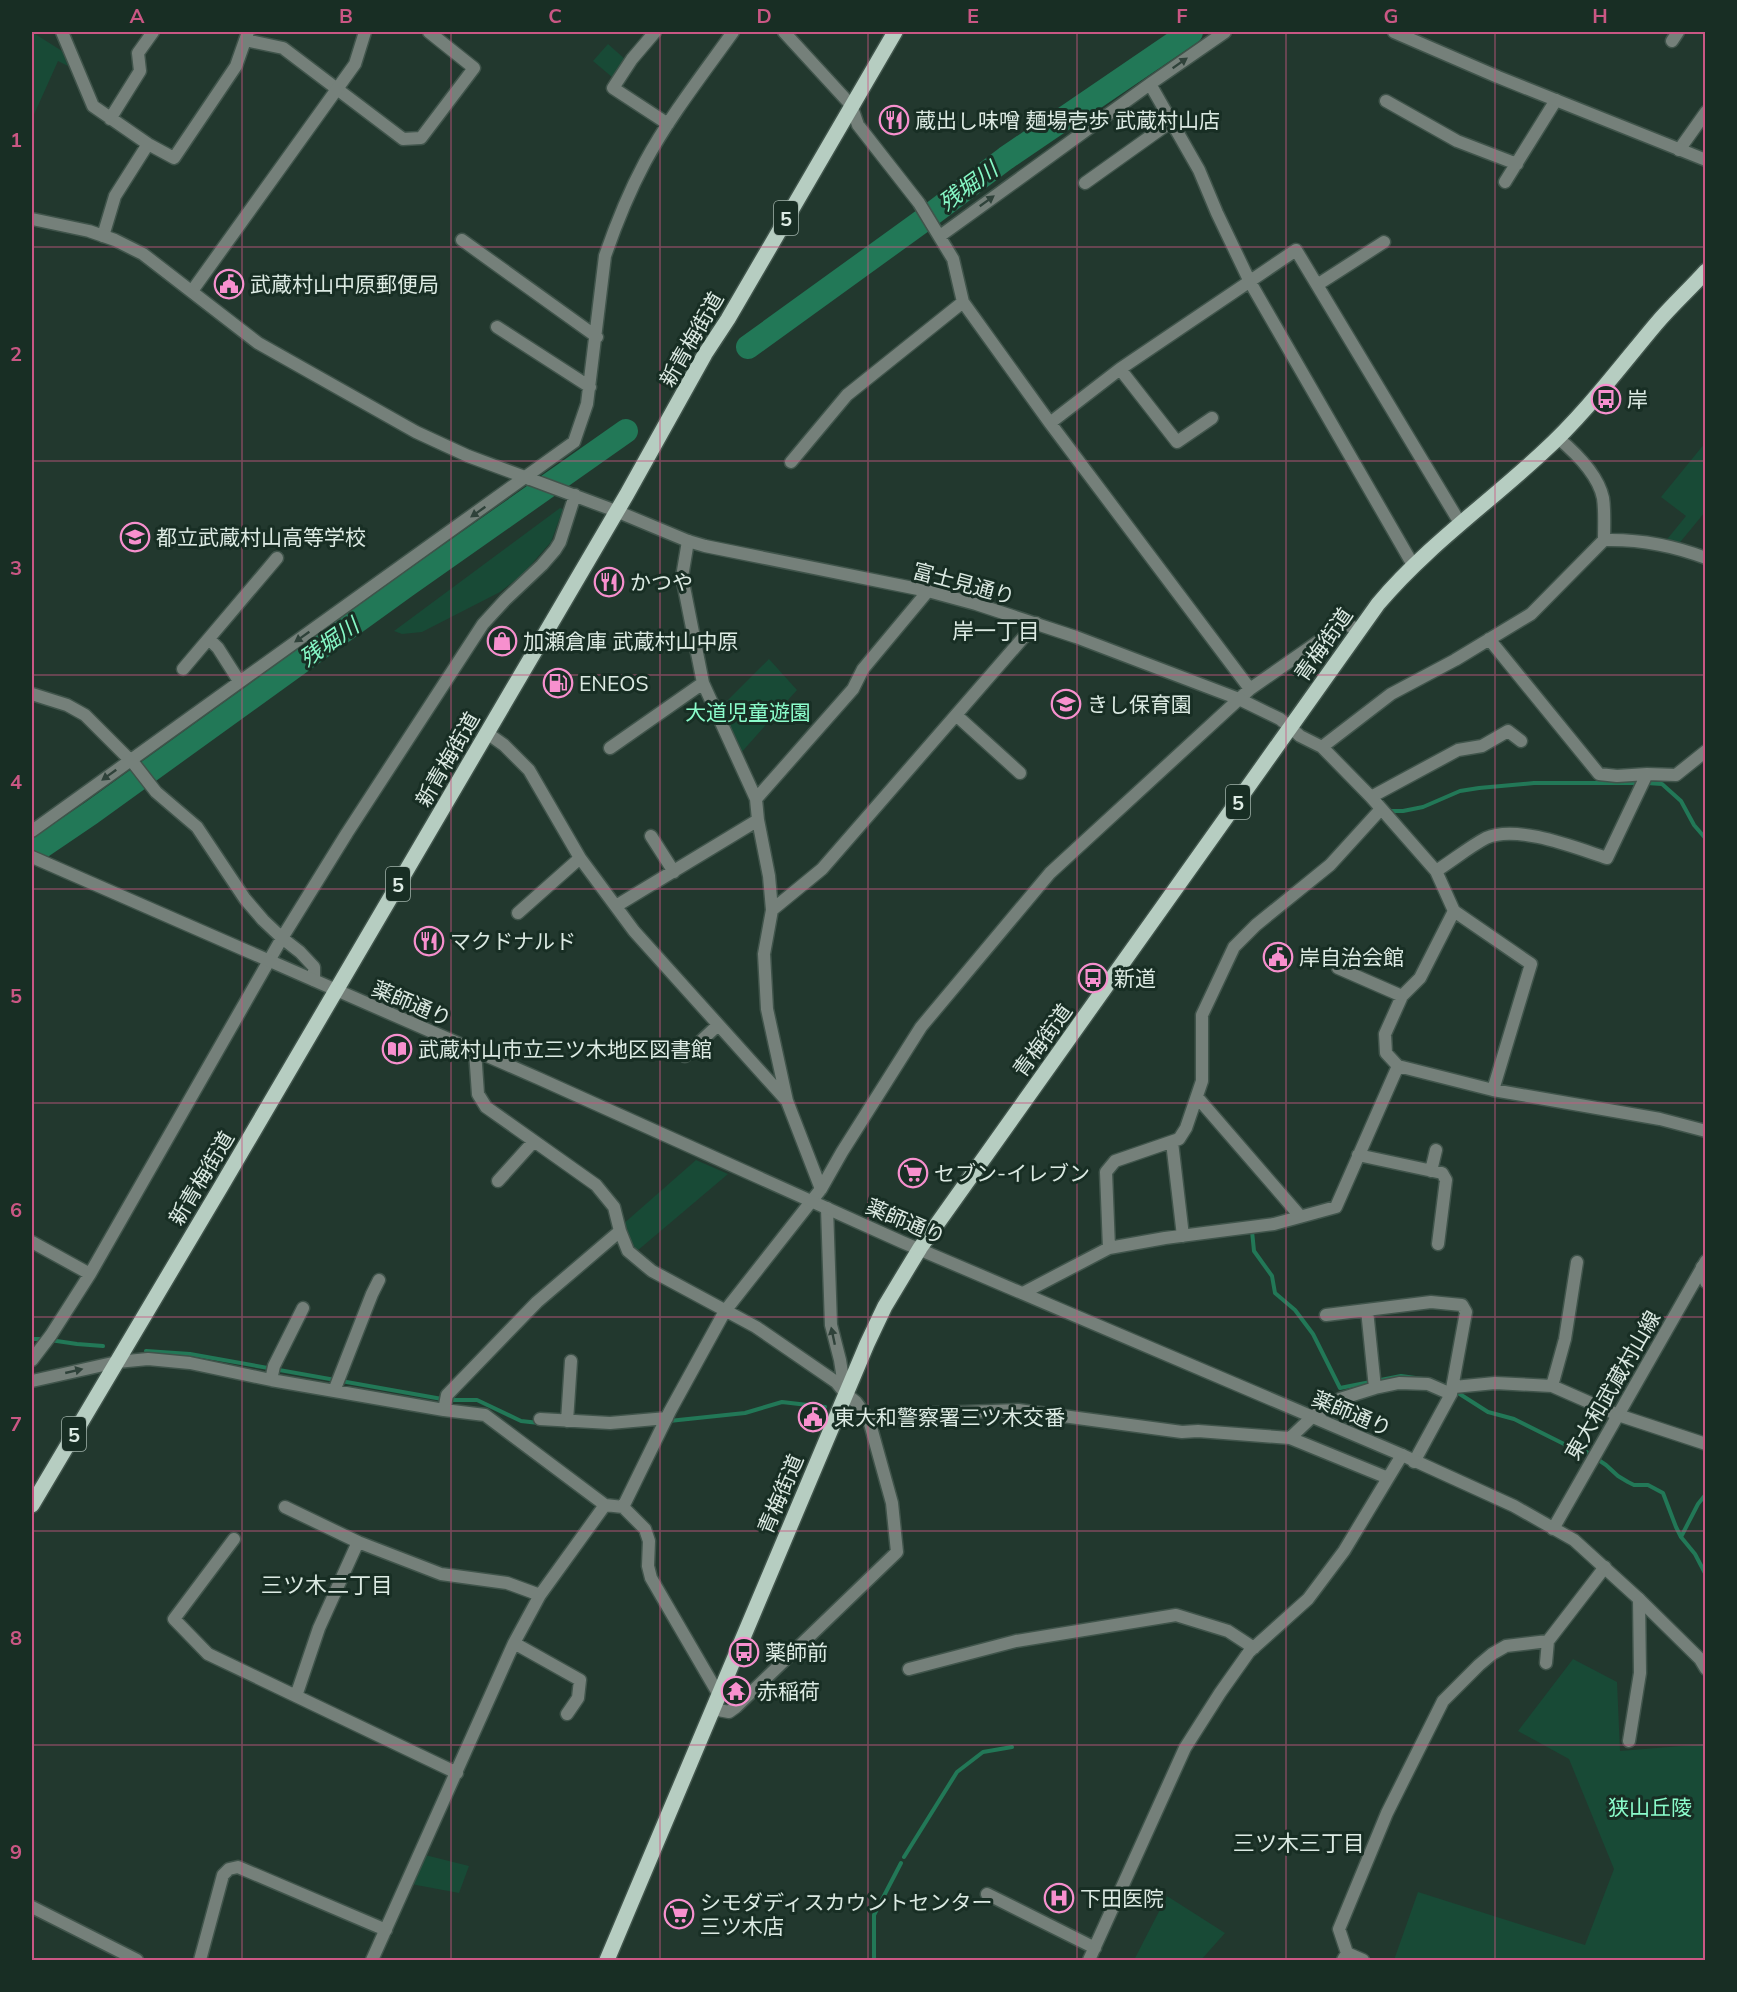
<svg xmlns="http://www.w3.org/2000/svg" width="1737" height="1992" font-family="Mulish,'Noto Sans JP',sans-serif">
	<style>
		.green { fill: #184a36 }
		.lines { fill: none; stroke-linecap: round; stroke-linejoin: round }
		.stream { stroke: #227857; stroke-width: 4 }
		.river { stroke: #227857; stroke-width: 24 }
		.minor-casing { stroke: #40544b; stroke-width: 15 }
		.tertiary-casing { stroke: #40544b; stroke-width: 15 }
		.primary-casing { stroke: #40544b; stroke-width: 18 }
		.minor { stroke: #75807a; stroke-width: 12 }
		.tertiary { stroke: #75807a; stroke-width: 12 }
		.primary { stroke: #b6cdc1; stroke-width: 15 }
		.oneway { fill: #2f423a }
		.grid { fill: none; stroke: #ca5784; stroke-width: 1.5; stroke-opacity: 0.55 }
		.labels { text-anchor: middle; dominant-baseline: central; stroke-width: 6; stroke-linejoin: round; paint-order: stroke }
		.shield { fill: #182e24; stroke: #a1b2aa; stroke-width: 1.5 }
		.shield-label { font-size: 20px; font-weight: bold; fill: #dceae3 }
		.poi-label { font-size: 21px; fill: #dceae3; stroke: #182e24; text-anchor: start }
		.street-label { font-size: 21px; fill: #dceae3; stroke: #182e24 }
		.park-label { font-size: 21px; fill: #8bfccb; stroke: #182e24 }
		.water-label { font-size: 22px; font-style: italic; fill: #87f9c7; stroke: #182e24 }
		.neighbourhood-label { font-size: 22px; fill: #dceae3; stroke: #182e24 }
		.neatline { fill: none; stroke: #ca5784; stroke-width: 2 }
		.grid-label { font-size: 20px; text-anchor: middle; font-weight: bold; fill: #ca5784 }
	</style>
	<rect width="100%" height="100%" fill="#22382e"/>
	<!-- green -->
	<path class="green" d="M32 32 62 51 68 66 58 61 32 119Z
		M608 44 626 60 612 77 593 61Z
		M1705 443V512L1677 546 1664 543 1686 516 1661 497Z
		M560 508 563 509 551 542 522 575 500 592 422 632 402 634 394 631Z
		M769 659 797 690 740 754 719 709Z
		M696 1160 728 1174 637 1251 624 1232 622 1225Z
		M1573 1659 1617 1682 1620 1751 1705 1744V1960H1394L1418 1892 1585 1945 1614 1869 1569 1759 1518 1731Z
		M425 1855 469 1866 459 1893 411 1884Z
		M1167 1896 1225 1933 1201 1960H1134Z"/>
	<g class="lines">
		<!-- stream -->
		<path class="stream" d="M1647 783 1662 784 1681 801 1694 825 1706 839
			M1389 811H1403L1423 807 1460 791 1479 788 1534 783H1639
			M1252 1231 1254 1251 1272 1276 1275 1293 1295 1310 1313 1334 1340 1388 1401 1376 1423 1379
			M32 1339H43
			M50 1340 77 1344 103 1346
			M146 1351 190 1354 442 1399
			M1455 1391 1488 1412 1514 1419 1568 1446 1582 1449 1606 1465 1618 1476 1628 1482 1634 1485H1648L1663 1493 1676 1527 1681 1537 1695 1554 1706 1575
			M450 1400H477L521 1421 539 1423
			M669 1421 745 1413 782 1402 825 1407
			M1681 1537 1698 1504 1706 1494
			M904 1857 957 1772 983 1752 1012 1747
			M874 1960V1915L901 1863"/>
		<!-- river -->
		<path class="river" d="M748 347 921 222 1006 158 1191 32
			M32 853 91 813 407 585 626 431"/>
		<!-- minor casing -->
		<g class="minor-casing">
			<path id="minor" d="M62 32 93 106 148 144 174 158 236 66 248 32
				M655 32 632 59 613 88 668 124
				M245 40 283 48 403 139 421 138 474 68 429 32
				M1672 41 1678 32
				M1150 84 1199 170 1217 213 1250 282 1413 565
				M1386 101 1457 141 1517 164
				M851 105 858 125 919 203 953 259 963 302 1050 423 1250 689
				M110 119 140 71 138 53 153 32
				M1679 150 1706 112
				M1505 182 1556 100
				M1085 183 1172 121
				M103 236 115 196 148 144
				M940 236 1150 84 1225 32
				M462 240 597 337
				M1317 285 1384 242
				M497 327 590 387
				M1120 369 1177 442 1212 418
				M1050 423 1120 369 1296 250 1460 523
				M1558 438C1576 453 1598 474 1603 498 1605 511 1604 527 1604 540
				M791 462 847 395 963 302
				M530 479 616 511
				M688 541 682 577 703 683 756 799 758 820 769 876 772 910 764 954 767 1009 787 1101 821 1189
				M209 639 218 648 239 681
				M1489 639 1599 774 1617 776 1647 774
				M183 669 277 558
				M32 694 67 705 85 715 135 765 156 792 197 827 245 899 263 920 282 938 300 952 314 967V980
				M956 715 1020 773
				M1291 728 1300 736 1322 747 1371 797 1436 871 1454 911 1531 964 1493 1090
				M487 733 504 745 529 770 580 858 634 931 787 1101
				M1322 747 1391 694 1455 660 1531 614 1604 540C1640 539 1672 545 1706 558
				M610 748 703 683
				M1371 797 1458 750 1482 746 1508 731 1521 741
				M756 799 853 689 863 669 928 591
				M32 831 574 442 587 404 605 256C616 224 629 192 645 162 670 116 703 74 733 32
				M651 836 674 872
				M1436 871C1452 861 1469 847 1486 838 1517 824 1576 848 1607 858L1647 774 1676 775 1706 751
				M616 906 758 820
				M772 910 822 869 1036 623
				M1454 911 1420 978 1402 996 1385 1034 1386 1053 1398 1066 1493 1090 1660 1119 1706 1131
				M518 913 580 858
				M1338 968 1402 996
				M475 1051 478 1094 486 1107 596 1185 614 1207 620 1231 628 1251 652 1271 756 1327 836 1382 845 1393 856 1402 869 1420 892 1503 897 1552 736 1707 729 1712 713 1709
				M685 1056 718 1025
				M1197 1097 1300 1216
				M1172 1142 1183 1236
				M1358 1155 1442 1173 1446 1180 1438 1244
				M1431 1171 1436 1150
				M498 1181 534 1141
				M827 1208 831 1325 840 1360 845 1392
				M32 1242 90 1274
				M1109 1248 1106 1172 1115 1161 1179 1139 1186 1128 1202 1081V1015L1234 947 1256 925 1330 865 1381 809
				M1702 1267 1706 1282
				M1023 1293 1109 1248 1165 1238 1274 1224 1336 1207 1398 1066
				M1367 1310 1375 1388
				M1326 1315 1431 1302 1462 1305 1466 1312 1451 1394 1414 1462
				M32 1360 51 1335 90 1274 282 938 347 833 483 624 505 600 542 565 555 550 560 542 575 495
				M271 1380 274 1366 303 1308
				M32 1381 117 1362 148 1359 190 1363 271 1380 444 1410 485 1415 605 1505 623 1507 645 1529 649 1541 648 1566 651 1578 719 1695
				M1552 1386 1565 1339 1577 1262
				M1454 1387 1495 1383 1552 1386 1618 1415 1706 1444
				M334 1391 372 1294 379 1280
				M444 1410 447 1395 537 1302 620 1231
				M540 1419 610 1423 667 1418
				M869 1420 913 1414 1018 1410 1182 1432 1198 1431 1290 1438 1388 1478
				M567 1421 571 1361
				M1290 1438 1311 1418 1340 1399 1375 1388 1399 1383 1428 1384 1451 1394
				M285 1507 358 1542
				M623 1507 670 1411 725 1311 821 1189 842 1152 921 1027 1050 873 1250 689 1342 625H1347L1358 629
				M234 1539 174 1619 208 1654 457 1773
				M514 1643 580 1680 578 1698 567 1714
				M1546 1663 1548 1641
				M909 1669 1016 1641 1176 1615 1228 1631 1254 1648
				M296 1696 319 1628 358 1542 441 1574 507 1583 540 1595
				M1629 1741 1640 1673 1639 1599
				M987 1894 1095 1948
				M32 1907 137 1960
				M1347 1953 1363 1960
				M200 1960 223 1875 229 1869 238 1867 386 1930
				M372 1960 514 1643 540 1595 605 1505
				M1089 1960 1185 1748 1220 1693 1249 1652 1308 1599 1344 1551 1402 1455
				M1343 1960 1347 1953 1339 1929 1387 1813 1443 1701 1479 1665 1492 1654 1506 1646 1548 1641 1605 1567"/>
		</g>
		<!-- tertiary casing -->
		<g class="tertiary-casing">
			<path id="tertiary" d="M784 32 851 105
				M1394 32 1498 77 1706 160
				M32 219 89 231 115 240 143 254 258 343 416 432 468 456 530 479
				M192 291 355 64 365 32
				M616 511 688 541 705 546 928 591 976 604 1076 637 1239 699 1280 719 1291 728
				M32 857 540 1079 902 1242 1402 1455 1514 1506 1574 1540 1639 1599 1700 1659 1706 1669
				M1553 1529 1706 1261"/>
		</g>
		<!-- primary casing -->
		<g class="primary-casing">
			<path id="primary" d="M32 1505 222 1185 627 494 705 354 728 319 895 32
				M607 1960 867 1344 885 1306 920 1248 1378 604C1426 547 1487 504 1542 453 1585 414 1619 368 1656 324 1672 305 1690 289 1706 271"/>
		</g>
		<!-- minor -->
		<use href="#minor" class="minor"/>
		<!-- tertiary -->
		<use href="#tertiary" class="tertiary"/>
		<!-- primary -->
		<use href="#primary" class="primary"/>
	</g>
	<!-- one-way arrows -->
	<defs><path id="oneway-solid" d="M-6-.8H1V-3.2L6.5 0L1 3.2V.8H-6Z" transform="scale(1.5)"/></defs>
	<g class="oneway">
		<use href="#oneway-solid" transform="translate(1180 63) rotate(-35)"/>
		<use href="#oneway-solid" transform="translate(987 201) rotate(-36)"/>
		<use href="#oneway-solid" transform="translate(478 512) rotate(145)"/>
		<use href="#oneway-solid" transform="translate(302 637) rotate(145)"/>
		<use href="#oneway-solid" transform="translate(109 775) rotate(144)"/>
		<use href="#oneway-solid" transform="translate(833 1336) rotate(-102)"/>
		<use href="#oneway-solid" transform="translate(74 1371) rotate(-13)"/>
	</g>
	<!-- grid -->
	<path class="grid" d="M242 32V1960M451 32V1960M660 32V1960M868 32V1960M1077 32V1960M1286 32V1960M1495 32V1960M32 247H1706M32 461H1706M32 675H1706M32 889H1706M32 1103H1706M32 1317H1706M32 1531H1706M32 1745H1706"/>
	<!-- icons -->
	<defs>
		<g id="restaurant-ring" transform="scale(1.5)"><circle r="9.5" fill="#182e24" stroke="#f790ce" stroke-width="1.5"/><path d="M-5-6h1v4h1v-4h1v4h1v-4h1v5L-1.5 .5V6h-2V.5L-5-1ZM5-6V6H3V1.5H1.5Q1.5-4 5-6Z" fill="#f790ce"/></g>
		<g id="civic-ring" transform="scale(1.5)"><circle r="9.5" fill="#182e24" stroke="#f790ce" stroke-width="1.5"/><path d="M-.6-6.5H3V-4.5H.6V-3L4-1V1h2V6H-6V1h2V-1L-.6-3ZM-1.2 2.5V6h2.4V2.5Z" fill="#f790ce"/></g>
		<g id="bus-ring" transform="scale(1.5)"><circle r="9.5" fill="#182e24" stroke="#f790ce" stroke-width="1.5"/><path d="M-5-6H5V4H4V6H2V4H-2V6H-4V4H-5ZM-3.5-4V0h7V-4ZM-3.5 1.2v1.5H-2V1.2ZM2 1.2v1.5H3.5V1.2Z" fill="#f790ce"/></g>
		<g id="school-ring" transform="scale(1.5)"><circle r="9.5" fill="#182e24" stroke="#f790ce" stroke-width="1.5"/><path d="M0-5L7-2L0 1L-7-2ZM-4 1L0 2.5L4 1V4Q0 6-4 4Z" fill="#f790ce"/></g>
		<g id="shop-ring" transform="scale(1.5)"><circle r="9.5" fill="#182e24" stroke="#f790ce" stroke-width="1.5"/><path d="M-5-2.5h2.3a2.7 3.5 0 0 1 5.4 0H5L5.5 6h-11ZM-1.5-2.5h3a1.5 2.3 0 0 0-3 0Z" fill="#f790ce"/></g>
		<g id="fuel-ring" transform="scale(1.5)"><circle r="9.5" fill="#182e24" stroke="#f790ce" stroke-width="1.5"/><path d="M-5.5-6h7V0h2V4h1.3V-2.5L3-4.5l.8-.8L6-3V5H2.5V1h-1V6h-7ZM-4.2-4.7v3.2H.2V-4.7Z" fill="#f790ce"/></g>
		<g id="library-ring" transform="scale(1.5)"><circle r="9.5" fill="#182e24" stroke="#f790ce" stroke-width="1.5"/><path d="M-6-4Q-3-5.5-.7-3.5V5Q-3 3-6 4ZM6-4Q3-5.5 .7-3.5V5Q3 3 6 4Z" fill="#f790ce"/></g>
		<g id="supermarket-ring" transform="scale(1.5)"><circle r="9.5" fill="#182e24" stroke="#f790ce" stroke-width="1.5"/><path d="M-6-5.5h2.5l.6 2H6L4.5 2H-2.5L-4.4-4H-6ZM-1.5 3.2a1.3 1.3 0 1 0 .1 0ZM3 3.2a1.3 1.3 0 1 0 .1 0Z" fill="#f790ce"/></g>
		<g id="temple-ring" transform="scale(1.5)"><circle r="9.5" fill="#182e24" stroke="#f790ce" stroke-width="1.5"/><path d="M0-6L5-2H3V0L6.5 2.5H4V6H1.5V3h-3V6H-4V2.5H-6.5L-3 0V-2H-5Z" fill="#f790ce"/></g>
		<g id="hospital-ring" transform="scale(1.5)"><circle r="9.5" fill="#182e24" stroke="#f790ce" stroke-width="1.5"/><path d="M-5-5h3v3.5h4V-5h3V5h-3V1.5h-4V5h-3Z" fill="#f790ce"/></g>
	</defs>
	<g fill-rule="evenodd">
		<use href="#restaurant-ring" x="894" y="120"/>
		<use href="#civic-ring" x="229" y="284"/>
		<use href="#bus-ring" x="1606" y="399"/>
		<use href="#school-ring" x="135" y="537"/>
		<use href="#restaurant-ring" x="609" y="582"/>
		<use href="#shop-ring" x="502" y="641"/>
		<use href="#fuel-ring" x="558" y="683"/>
		<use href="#school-ring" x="1066" y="704"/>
		<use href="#restaurant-ring" x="429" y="941"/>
		<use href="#civic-ring" x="1278" y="957"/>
		<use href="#bus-ring" x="1093" y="978"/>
		<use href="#library-ring" x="397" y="1049"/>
		<use href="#supermarket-ring" x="913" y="1173"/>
		<use href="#civic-ring" x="813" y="1417"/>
		<use href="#bus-ring" x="744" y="1652"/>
		<use href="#temple-ring" x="736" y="1691"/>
		<use href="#hospital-ring" x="1059" y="1898"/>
		<use href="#supermarket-ring" x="679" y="1914"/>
	</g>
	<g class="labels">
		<!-- shield labels -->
		<g class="shield">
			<rect x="774" y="201" width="24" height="34" rx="4.5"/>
			<rect x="1226" y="785" width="24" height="34" rx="4.5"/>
			<rect x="386" y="867" width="24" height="34" rx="4.5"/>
			<rect x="62" y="1417" width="24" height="34" rx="4.5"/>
		</g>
		<g class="shield-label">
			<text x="786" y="218">5</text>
			<text x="1238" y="802">5</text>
			<text x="398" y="884">5</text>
			<text x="74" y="1434">5</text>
		</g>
		<!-- poi labels -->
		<g class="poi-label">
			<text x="915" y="120">蔵出し味噌 麺場壱歩 武蔵村山店</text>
			<text x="250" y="284">武蔵村山中原郵便局</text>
			<text x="1627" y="399">岸</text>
			<text x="156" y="537">都立武蔵村山高等学校</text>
			<text x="630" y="582">かつや</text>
			<text x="523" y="641">加瀬倉庫 武蔵村山中原</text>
			<text x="579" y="683">ENEOS</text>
			<text x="1087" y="704">きし保育園</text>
			<text x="450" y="941">マクドナルド</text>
			<text x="1299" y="957">岸自治会館</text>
			<text x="1114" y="978">新道</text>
			<text x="418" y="1049">武蔵村山市立三ツ木地区図書館</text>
			<text x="934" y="1173">セブン-イレブン</text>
			<text x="834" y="1417">東大和警察署三ツ木交番</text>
			<text x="765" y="1652">薬師前</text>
			<text x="757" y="1691">赤稲荷</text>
			<text x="1080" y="1898">下田医院</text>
			<text x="700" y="1902">シモダディスカウントセンター<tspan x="700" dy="24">三ツ木店</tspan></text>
		</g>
		<!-- street labels -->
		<g class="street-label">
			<text transform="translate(691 339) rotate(-60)">新青梅街道</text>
			<text transform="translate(964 583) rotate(15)">富士見通り</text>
			<text transform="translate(1323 644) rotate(-55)">青梅街道</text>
			<text transform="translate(447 759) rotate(-60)">新青梅街道</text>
			<text transform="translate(412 1003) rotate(23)">薬師通り</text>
			<text transform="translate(1042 1040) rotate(-54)">青梅街道</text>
			<text transform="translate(201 1178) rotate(-59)">新青梅街道</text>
			<text transform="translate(906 1221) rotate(23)">薬師通り</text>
			<text transform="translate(1612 1385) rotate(-60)">東大和武蔵村山線</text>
			<text transform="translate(1352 1413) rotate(23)">薬師通り</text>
			<text transform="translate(780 1494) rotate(-67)">青梅街道</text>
		</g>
		<!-- park labels -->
		<g class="park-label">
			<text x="748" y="712">大道児童遊園</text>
			<text x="1650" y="1807">狭山丘陵</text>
		</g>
		<!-- water labels -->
		<g class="water-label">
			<text transform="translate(968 186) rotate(-36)">残堀川</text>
			<text transform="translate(329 642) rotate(-35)">残堀川</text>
		</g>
		<!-- neighbourhood labels -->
		<g class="neighbourhood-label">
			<text x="996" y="631">岸一丁目</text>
			<text x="327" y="1585">三ツ木二丁目</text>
			<text x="1299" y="1843">三ツ木三丁目</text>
		</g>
	</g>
	<!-- border -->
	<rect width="1737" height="1992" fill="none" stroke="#182e24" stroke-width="66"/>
	<rect x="33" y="33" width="1671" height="1926" class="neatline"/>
	<g class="grid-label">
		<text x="137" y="23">A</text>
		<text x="346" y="23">B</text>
		<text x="555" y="23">C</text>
		<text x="764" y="23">D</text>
		<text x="973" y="23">E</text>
		<text x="1182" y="23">F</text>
		<text x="1391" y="23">G</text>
		<text x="1600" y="23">H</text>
		<text x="16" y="147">1</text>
		<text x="16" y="361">2</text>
		<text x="16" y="575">3</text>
		<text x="16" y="789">4</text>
		<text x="16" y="1003">5</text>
		<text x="16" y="1217">6</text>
		<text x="16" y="1431">7</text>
		<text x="16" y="1645">8</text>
		<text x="16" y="1859">9</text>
	</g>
</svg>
